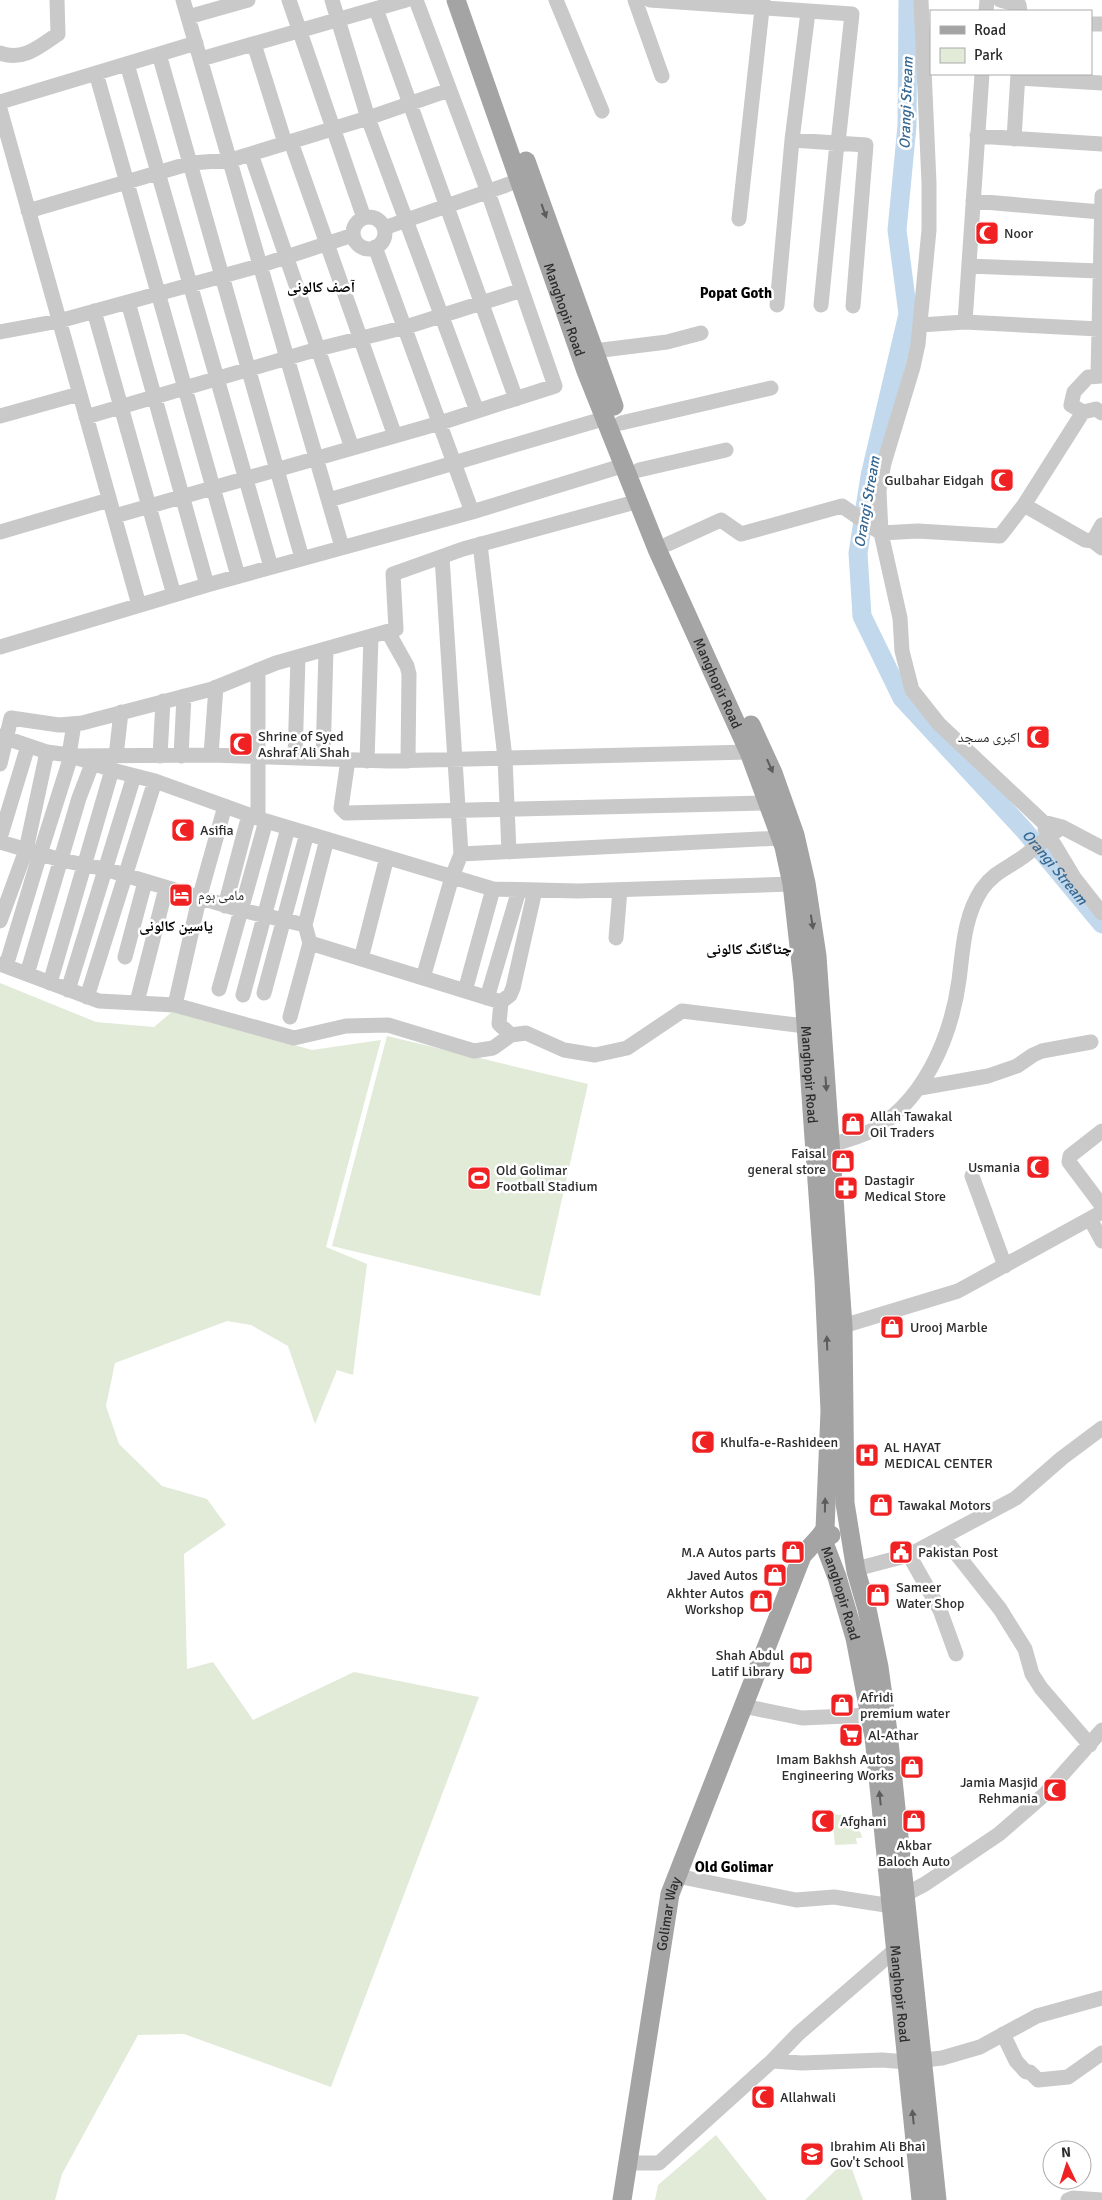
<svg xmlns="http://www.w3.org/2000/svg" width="1102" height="2200" font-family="Signika,'Noto Naskh Arabic',sans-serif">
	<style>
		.green { fill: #e1ebd8 }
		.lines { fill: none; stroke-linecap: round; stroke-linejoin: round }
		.river { stroke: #c2d9ed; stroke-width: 19 }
		.minor { stroke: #c9c9c9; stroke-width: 15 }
		.major { stroke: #a4a4a4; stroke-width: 19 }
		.oneway { fill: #5c5c5c }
		.labels { text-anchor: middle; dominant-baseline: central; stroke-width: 5; stroke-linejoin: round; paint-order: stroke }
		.poi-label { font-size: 14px; fill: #2c2c2c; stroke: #fff; text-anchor: start }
		.street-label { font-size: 14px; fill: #2c2c2c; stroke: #fff }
		.water-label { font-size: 15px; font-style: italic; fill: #366892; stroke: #fff }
		.neighbourhood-label { font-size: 15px; font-weight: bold; fill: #000; stroke: #fff }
	</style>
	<rect width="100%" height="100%" fill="#fff"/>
	<!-- green -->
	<path class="green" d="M0 983 96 1022 154 1027 173 1011 312 1050 381 1040 326 1247 367 1264 353 1375 337 1370 315 1424 288 1346 251 1325 227 1321 115 1363 106 1406 119 1444 162 1486 207 1499 226 1525 184 1554 187 1669 213 1662 253 1720 354 1672 479 1697 331 2087 184 2034 138 2035 62 2174 55 2200H0Z
		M387 1036 588 1084 540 1296 332 1246Z
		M832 1814 842 1815 861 1833 862 1838H856L857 1844 835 1845Z
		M716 2135 767 2200H655L658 2185Z
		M848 2158 863 2200H805Z"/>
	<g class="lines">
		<!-- river -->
		<path class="river" id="s1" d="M908 0 907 126 897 230 908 314 870 476 858 553 862 616 902 698 1024 830 1102 924"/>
		<!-- minor -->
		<path class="minor" d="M183 0 342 547
			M289 0 364 218
			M332 0 368 118 477 411
			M556 0 602 111
			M635 0 662 76
			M650 0 852 14 838 143
			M921 0 929 183V230L918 344 913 367 884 463 879 491 881 533 900 618 902 651 912 690 939 724 1043 822 1062 827 1102 848
			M1000 0 1019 5 1020 11
			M376 9 516 399
			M986 11 987 0
			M188 17 248 0
			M1091 24H1102
			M254 44 285 143
			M0 53C23 62 40 46 58 34L57 0
			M159 54 302 558
			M201 59 406 0
			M127 64 271 567
			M96 73 238 576
			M1018 78 1102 83
			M0 102 196 43
			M0 109 139 605
			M977 136 1102 144
			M1014 139 1018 74
			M792 140 866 145 853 306
			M291 142 395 436
			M251 154 352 448
			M973 201 1101 212
			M28 211 191 163 231 160 368 118 449 90
			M353 233a16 16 0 1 1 32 0a16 16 0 1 1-32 0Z
			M739 219 763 0
			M384 228 529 177
			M375 247 472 512
			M969 266 1099 271
			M128 302 207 585
			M777 305 792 140 808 12
			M821 305 837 143
			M94 311 174 595
			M965 322 982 74
			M920 325 965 322 1099 329
			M0 332 59 321 262 265 353 235
			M594 351 667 342 701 333
			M1098 375 1102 196
			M1102 376 1088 377 1074 392 1071 405 1083 412 1096 409 1102 413
			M0 416 79 394
			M86 417 318 349 406 327 522 290
			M621 423 771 388
			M639 470 726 450
			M329 500 606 418
			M1024 505 1085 540 1093 541 1102 548
			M115 516 440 423 555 386 488 192 416 0
			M0 532 109 500
			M1093 541 1102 525
			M480 544 505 758 509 852
			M668 544 721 520 741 534 842 506 881 533 918 531 1000 536 1024 505 1083 412
			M388 632 407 666 409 674 408 761
			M0 647 207 585 472 512 625 465
			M0 736 47 752 69 755 112 770 155 781 266 821 493 889 578 891 792 884
			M69 755 74 724
			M211 755 216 687
			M116 756 121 712
			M160 756 163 701
			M181 756 184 696
			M295 758 298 657
			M323 759 326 649
			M348 760 341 808 346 813 769 803
			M367 761 371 637
			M0 764 11 718 59 725 82 723 212 689 276 663 396 629 393 574 463 549 639 501
			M258 818V670
			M1045 829 1075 879 1102 913
			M0 838 28 746
			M0 842 61 860 105 869 241 910 305 925 310 943 290 1017
			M461 854 780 838
			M225 906 249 815
			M0 921 26 850 47 752
			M305 925 327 839
			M616 938 620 890
			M310 943 501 1002 499 1024 511 1035
			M125 957 145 882
			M361 959 387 857
			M0 964 99 1001 175 1005 294 1038 346 1026 388 1025 474 1051 493 1048 511 1035 526 1033 564 1050 595 1055 627 1048 682 1011 805 1026
			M6 966 40 854 71 756 211 755 388 761 749 752
			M27 974 79 798 92 764
			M423 978 452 877 461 854 442 557
			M50 983 112 770
			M219 989 266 821
			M68 990 134 776
			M465 991 493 889
			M264 993 307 833
			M243 995 288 828
			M87 997 155 781
			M487 998 519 890
			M137 1002 166 888
			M501 1002 510 995 513 988 535 890
			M175 1005 199 899 225 806
			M920 1088 988 1076 1017 1066 1033 1055 1042 1051 1091 1042
			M1102 1131 1070 1156 1069 1162 1102 1206
			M831 1145C843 1141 856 1138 867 1133 923 1105 951 1038 959 980 963 949 964 916 982 889 994 872 1008 868 1023 857 1036 847 1049 836 1062 827
			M972 1176 1005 1266
			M1090 1219 1102 1241
			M843 1326 958 1291 1102 1212
			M944 1538 1000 1609 1025 1649 1032 1674 1041 1688 1090 1745
			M909 1555 940 1610 956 1654
			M856 1569 909 1555 1016 1498 1062 1458 1102 1428
			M743 1706 802 1718 870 1715
			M677 1876 796 1900 834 1897 892 1906
			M906 1894 925 1884 999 1834 1045 1794 1102 1730
			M1003 2034 1016 2061 1026 2072H1030L1038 2080 1068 2077 1102 2053
			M772 2061 798 2034 895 1950
			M629 2163H659L772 2061 802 2063 882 2060 907 2062 942 2058 980 2047 1037 2016 1102 1998
			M1068 2200 1073 2198 1102 2200"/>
		<!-- major -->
		<g class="major">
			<path id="s2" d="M456 0 586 371 657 549 749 752 784 847 792 884 803 982 824 1280 830 1411 825 1529 821 1535 837 1577 855 1638 874 1737 921 2200"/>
			<path d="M526 161 614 406"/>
			<path d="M751 725 773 773 795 835 806 883 817 956 843 1326 845 1503 856 1571 867 1609 879 1667 888 1732 937 2200"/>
			<path id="s3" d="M622 2200 670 1894 802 1556 821 1535H831"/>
		</g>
	</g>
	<!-- one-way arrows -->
	<defs><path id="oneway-solid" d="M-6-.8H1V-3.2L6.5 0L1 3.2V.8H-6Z" transform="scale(1.25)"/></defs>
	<g class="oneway">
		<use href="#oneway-solid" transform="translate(544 211) rotate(70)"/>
		<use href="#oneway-solid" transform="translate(770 766) rotate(66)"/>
		<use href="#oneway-solid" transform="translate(812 922) rotate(81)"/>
		<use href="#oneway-solid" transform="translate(826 1084) rotate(86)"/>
		<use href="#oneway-solid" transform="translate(827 1343) rotate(-92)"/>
		<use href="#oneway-solid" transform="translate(825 1505) rotate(-89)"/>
		<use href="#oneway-solid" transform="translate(880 1798) rotate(-96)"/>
		<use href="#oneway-solid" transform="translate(913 2117) rotate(-96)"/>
	</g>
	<!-- icons -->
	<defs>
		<g id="mosque-square" transform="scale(1.25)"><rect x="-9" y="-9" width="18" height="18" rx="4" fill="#f02122" stroke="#fff"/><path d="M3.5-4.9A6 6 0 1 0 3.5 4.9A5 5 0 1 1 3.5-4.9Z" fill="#fff"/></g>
		<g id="hotel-square" transform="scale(1.25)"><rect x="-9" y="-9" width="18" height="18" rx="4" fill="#f02122" stroke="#fff"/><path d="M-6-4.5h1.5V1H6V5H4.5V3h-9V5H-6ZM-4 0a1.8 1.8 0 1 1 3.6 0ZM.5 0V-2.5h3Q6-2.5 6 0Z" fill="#fff"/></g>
		<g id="shop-square" transform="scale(1.25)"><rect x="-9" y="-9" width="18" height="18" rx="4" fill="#f02122" stroke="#fff"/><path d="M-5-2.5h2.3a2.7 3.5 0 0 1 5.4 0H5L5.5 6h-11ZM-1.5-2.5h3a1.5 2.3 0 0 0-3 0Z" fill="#fff"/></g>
		<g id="stadium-square" transform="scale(1.25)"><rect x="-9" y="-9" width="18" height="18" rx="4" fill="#f02122" stroke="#fff"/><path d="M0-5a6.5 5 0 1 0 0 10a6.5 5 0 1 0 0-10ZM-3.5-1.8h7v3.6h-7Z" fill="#fff"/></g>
		<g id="pharmacy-square" transform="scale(1.25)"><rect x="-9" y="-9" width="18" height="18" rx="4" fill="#f02122" stroke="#fff"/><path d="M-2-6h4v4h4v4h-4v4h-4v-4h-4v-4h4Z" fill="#fff"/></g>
		<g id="hospital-square" transform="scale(1.25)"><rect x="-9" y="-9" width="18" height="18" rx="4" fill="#f02122" stroke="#fff"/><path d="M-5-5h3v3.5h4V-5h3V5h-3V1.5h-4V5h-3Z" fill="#fff"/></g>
		<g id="civic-square" transform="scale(1.25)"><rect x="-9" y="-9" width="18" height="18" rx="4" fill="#f02122" stroke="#fff"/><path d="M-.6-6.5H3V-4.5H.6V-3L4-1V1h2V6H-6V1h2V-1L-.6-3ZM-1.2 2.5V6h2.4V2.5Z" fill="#fff"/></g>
		<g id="library-square" transform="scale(1.25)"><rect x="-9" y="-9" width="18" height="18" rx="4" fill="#f02122" stroke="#fff"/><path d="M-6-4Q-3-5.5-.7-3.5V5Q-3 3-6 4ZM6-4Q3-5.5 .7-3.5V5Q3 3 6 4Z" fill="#fff"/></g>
		<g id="supermarket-square" transform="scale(1.25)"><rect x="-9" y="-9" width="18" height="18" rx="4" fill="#f02122" stroke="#fff"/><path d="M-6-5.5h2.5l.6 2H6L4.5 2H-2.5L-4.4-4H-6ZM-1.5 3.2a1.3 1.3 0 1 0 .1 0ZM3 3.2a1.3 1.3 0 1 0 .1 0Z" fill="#fff"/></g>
		<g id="school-square" transform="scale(1.25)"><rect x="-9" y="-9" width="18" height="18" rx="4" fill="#f02122" stroke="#fff"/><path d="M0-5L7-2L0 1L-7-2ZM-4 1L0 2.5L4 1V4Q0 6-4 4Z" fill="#fff"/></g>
	</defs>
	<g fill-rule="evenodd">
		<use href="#mosque-square" x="987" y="233"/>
		<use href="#mosque-square" x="1002" y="480"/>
		<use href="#mosque-square" x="1038" y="737"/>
		<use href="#mosque-square" x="241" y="744"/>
		<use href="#mosque-square" x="183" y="830"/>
		<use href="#hotel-square" x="181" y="895"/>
		<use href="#shop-square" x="853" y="1124"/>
		<use href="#shop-square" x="843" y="1161"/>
		<use href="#mosque-square" x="1038" y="1167"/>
		<use href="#stadium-square" x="479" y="1178"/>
		<use href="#pharmacy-square" x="846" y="1188"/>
		<use href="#shop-square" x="892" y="1327"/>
		<use href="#mosque-square" x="703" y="1442"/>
		<use href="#hospital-square" x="867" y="1455"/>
		<use href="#shop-square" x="881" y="1505"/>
		<use href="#shop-square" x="793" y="1552"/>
		<use href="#civic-square" x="901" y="1552"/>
		<use href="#shop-square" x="775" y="1575"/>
		<use href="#shop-square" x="878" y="1595"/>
		<use href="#shop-square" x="761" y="1601"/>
		<use href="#library-square" x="801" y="1663"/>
		<use href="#shop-square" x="842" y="1705"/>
		<use href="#supermarket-square" x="851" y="1735"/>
		<use href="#shop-square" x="912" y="1767"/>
		<use href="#mosque-square" x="1055" y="1790"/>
		<use href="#mosque-square" x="823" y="1821"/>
		<use href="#shop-square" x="914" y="1821"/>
		<use href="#mosque-square" x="763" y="2097"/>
		<use href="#school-square" x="812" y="2154"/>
	</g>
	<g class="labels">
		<!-- poi labels -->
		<g class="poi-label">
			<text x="1004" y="233">Noor</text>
			<text x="984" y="480" text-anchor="end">Gulbahar Eidgah</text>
			<text x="258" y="736">Shrine of Syed<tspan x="258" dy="16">Ashraf Ali Shah</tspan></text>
			<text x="1020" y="737" text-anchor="end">اکبری مسجد</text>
			<text x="200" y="830">Asifia</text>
			<text x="198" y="895">مامی ہوم</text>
			<text x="870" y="1116">Allah Tawakal<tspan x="870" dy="16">Oil Traders</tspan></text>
			<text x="826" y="1153" text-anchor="end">Faisal<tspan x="826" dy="16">general store</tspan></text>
			<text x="1020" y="1167" text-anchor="end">Usmania</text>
			<text x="496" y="1170">Old Golimar<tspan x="496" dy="16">Football Stadium</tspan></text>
			<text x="864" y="1180">Dastagir<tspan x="864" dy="16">Medical Store</tspan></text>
			<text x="910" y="1327">Urooj Marble</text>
			<text x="720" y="1442">Khulfa-e-Rashideen</text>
			<text x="884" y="1447">AL HAYAT<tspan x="884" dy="16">MEDICAL CENTER</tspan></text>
			<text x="898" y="1505">Tawakal Motors</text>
			<text x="776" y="1552" text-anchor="end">M.A Autos parts</text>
			<text x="918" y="1552">Pakistan Post</text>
			<text x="758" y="1575" text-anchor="end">Javed Autos</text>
			<text x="896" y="1587">Sameer<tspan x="896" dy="16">Water Shop</tspan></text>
			<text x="744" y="1593" text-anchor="end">Akhter Autos<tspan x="744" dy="16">Workshop</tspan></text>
			<text x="784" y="1655" text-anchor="end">Shah Abdul<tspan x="784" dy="16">Latif Library</tspan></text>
			<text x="860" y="1697">Afridi<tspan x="860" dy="16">premium water</tspan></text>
			<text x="868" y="1735">Al-Athar</text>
			<text x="894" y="1759" text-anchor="end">Imam Bakhsh Autos<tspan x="894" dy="16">Engineering Works</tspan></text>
			<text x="1038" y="1782" text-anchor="end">Jamia Masjid<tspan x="1038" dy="16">Rehmania</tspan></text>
			<text x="840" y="1821">Afghani</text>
			<text x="914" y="1845" text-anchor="middle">Akbar<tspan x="914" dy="16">Baloch Auto</tspan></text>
			<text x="780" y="2097">Allahwali</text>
			<text x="830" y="2146">Ibrahim Ali Bhai<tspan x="830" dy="16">Gov't School</tspan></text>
		</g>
		<!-- street labels -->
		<g class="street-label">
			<text stroke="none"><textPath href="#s2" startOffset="328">Manghopir Road</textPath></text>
			<text stroke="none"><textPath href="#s2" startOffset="732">Manghopir Road</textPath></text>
			<text stroke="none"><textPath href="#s2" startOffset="1138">Manghopir Road</textPath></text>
			<text stroke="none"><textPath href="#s2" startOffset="1662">Manghopir Road</textPath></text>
			<text stroke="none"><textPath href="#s3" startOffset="290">Golimar Way</textPath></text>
			<text stroke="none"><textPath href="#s2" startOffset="2068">Manghopir Road</textPath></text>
		</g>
		<!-- water labels -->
		<g class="water-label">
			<text transform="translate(906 103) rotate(-88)">Orangi Stream</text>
			<text transform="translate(867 502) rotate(-80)">Orangi Stream</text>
			<text stroke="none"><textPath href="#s1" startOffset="942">Orangi Stream</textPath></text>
		</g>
		<!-- neighbourhood labels -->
		<g class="neighbourhood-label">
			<text x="321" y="287">آصف کالونی</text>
			<text x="736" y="293">Popat Goth</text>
			<text x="176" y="926">یاسین کالونی</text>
			<text x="749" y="949">چٹاگانگ کالونی</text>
			<text x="734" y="1867">Old Golimar</text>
		</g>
	</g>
	<!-- legend -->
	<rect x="930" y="10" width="162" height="65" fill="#ffffff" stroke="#ababab"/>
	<rect x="940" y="26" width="25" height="8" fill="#a4a4a4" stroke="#ababab"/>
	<text x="974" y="35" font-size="15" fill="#2c2c2c">Road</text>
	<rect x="940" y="48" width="25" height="15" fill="#e1ebd8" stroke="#ababab"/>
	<text x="974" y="60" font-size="15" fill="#2c2c2c">Park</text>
	<!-- north arrow -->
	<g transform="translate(1067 2165) rotate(356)"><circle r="24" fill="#ffffff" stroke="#ababab"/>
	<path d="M0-4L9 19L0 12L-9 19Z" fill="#f02122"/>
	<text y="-8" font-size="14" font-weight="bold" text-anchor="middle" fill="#2c2c2c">N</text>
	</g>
</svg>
